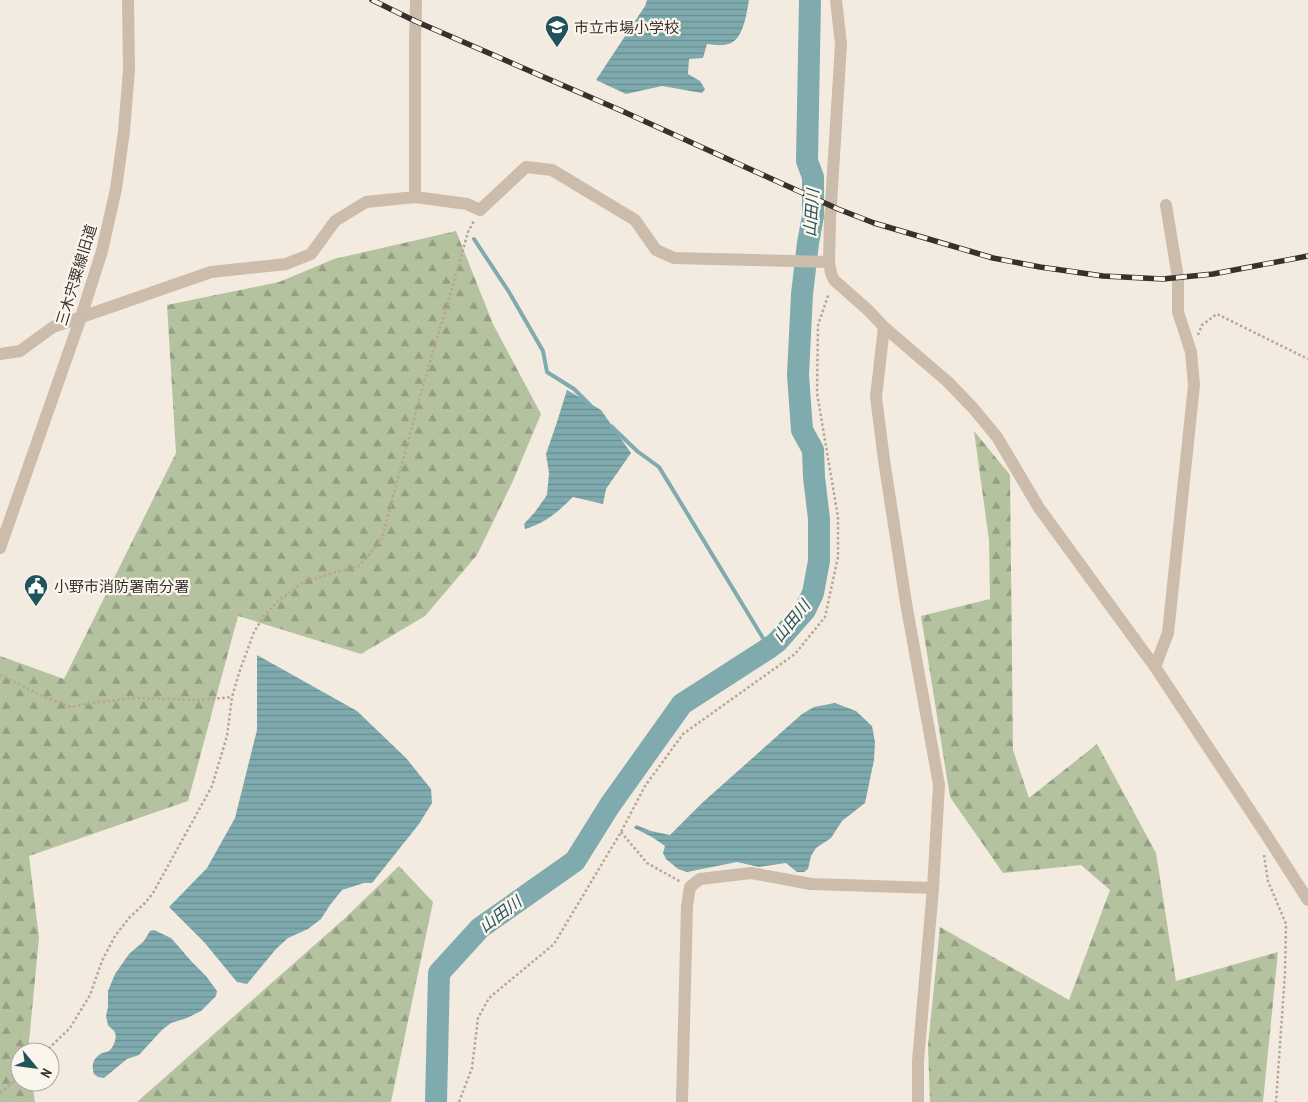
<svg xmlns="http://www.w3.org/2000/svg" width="1308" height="1102" font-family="'PT Sans Narrow','Noto Sans JP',sans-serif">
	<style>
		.forest { fill: url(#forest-firs) }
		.water { fill: url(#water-rules) }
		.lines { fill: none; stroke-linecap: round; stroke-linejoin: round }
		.stream { stroke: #7fabaf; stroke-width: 4 }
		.river { stroke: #7fabaf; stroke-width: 22 }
		.path { stroke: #b7a696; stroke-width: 2.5; stroke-dasharray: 2.5 2.5; stroke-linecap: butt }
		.minor { stroke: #cbbcac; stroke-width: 12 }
		.tertiary { stroke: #cbbcac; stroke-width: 12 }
		.rail-casing { stroke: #39302b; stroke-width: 5.5 }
		.rail { stroke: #faf5ed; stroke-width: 4; stroke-dasharray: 11; stroke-linecap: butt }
		.labels { text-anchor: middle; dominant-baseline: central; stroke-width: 4.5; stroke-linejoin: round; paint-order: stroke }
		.poi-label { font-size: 15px; fill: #39302b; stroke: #faf5ed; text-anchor: start }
		.street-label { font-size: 15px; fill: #39302b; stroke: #faf5ed }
		.water-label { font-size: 16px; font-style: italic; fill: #21535a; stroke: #faf5ed }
	</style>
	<defs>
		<pattern id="forest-firs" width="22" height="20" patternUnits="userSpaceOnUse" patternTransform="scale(1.25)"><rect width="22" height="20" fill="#b5c2a0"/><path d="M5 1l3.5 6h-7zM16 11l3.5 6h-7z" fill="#949e83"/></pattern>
		<pattern id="water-rules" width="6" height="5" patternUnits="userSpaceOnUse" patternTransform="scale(1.25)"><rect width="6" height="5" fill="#7fabaf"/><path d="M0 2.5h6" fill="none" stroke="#698c8f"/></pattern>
	</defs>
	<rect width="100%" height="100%" fill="#f3ebe0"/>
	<!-- forest -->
	<path class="forest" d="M456 231 493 324 541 414 512 483 477 555 425 616 361 654 238 616 188 801 29 856 39 938 28 1052H20V1082H32L35 1102H0V656L64 679 176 453 167 305 279 282 334 259Z
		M974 431 1010 475 1013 750 1029 798 1097 744 1156 853 1176 981 1278 952 1263 1102H930L928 1046 940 927 1069 1000 1110 890 1081 865 1003 873 950 797 921 616 990 599 989 540Z
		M399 866 433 902 391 1102H137L344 919Z"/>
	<!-- water -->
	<path class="water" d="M647 0H749C747 11 744 34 734 41 727 47 715 45 707 44L703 58 689 59 688 74 700 81 705 89 702 93 662 86 626 94 596 80 645 6Z
		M567 390 601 410 631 453 606 489 603 504 573 497C558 512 545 523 525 529L524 524 535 512 547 495 549 473 546 454 556 425Z
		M257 655 357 711 406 758 431 789 432 803 419 824 372 883H364L342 890 330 905 321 919 308 929 288 938 276 949 247 984 237 982 204 942 169 907 207 868 235 818 257 730Z
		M835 703 856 711 872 726 875 742 874 760 865 803 842 821 831 838 816 848 811 856 808 869 804 872H797L786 863 759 867 737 862 687 872 678 869 666 859 663 853 665 846 652 837 634 828 636 825 651 831 670 835 702 803 802 714 814 707Z
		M154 930 171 938 179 947 191 961 206 976 217 991 216 996 201 1011 187 1018 171 1023 162 1030 139 1055 127 1059 104 1078 98 1077 94 1074C91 1065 93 1058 102 1053 105 1052 108 1052 110 1050 114 1046 118 1036 114 1031 114 1030 108 1026 108 1025L106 1016 108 1007V991L115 974 129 954 144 941 150 931Z"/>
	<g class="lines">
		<!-- stream -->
		<path class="stream" d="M474 239 509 292 543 351 547 372 574 389 590 405
			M611 426 637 451 659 467 769 648"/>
		<!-- river -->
		<path class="river" d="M436 1102 439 973 480 928 575 861 610 805 682 704 769 648 777 642 805 610 813 593 819 561V519L814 477 813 450 802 430 798 375 802 294 808 243 813 216V177L807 161 810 0"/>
		<!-- path -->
		<path class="path" d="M1198 335 1202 325 1217 314 1308 359
			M0 675 42 696 71 707 91 703 136 698 200 700 232 697
			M621 832 647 863 681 882
			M1264 855 1268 881 1286 924 1285 973 1276 1102
			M45 1052 70 1028 90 995 102 961 115 936 129 918 145 903 153 893 212 786 227 736 232 697 239 673 254 632 264 616 278 601 305 581 359 566 381 541 424 382 453 285 468 232 474 221
			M0 1093 20 1077
			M459 1102 472 1068 478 1018 489 998 554 944 621 832 645 786 683 734 795 654 825 617 838 557V517L817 393 818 325 829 293"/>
		<!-- minor -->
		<path class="minor" d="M836 0 841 44 830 220 829 262 831 273 834 280 868 310 884 327 948 382 973 408 997 437 1039 508 1155 667 1265 833 1308 900
			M415 197V44L416 0
			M0 354 20 351 53 327 211 272 286 264 311 254 335 221 366 202 415 197 467 204 480 210 526 167 552 170 635 220 656 250 674 258 829 262
			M1155 667 1168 633 1194 385 1191 352 1178 312V278L1166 205
			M682 1102 687 906 690 887 700 879 751 873 811 884 933 888"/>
		<!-- tertiary -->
		<path class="tertiary" d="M884 327 876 397 884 460 906 603 939 785 933 888 918 1061V1102
			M0 548 81 317 102 251 116 189 124 131 129 70 128 0"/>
		<!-- rail casing -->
		<g class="rail-casing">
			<path id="rail" d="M372 0 415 21 622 111 838 209 874 223 993 258 1040 267 1103 276 1163 279 1213 274 1308 256"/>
		</g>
		<!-- rail -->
		<use href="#rail" class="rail"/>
	</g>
	<!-- icons -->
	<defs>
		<g id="school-pin" transform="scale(1.25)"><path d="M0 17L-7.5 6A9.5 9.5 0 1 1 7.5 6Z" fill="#21535a" stroke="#faf5ed"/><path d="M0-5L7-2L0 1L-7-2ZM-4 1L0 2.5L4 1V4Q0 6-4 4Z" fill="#fff"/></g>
		<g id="civic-pin" transform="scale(1.25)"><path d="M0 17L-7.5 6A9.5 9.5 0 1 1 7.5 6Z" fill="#21535a" stroke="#faf5ed"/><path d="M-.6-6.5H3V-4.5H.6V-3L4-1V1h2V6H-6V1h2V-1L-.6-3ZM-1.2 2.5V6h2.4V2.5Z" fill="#fff"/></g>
	</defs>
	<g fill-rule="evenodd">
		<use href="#school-pin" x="557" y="27"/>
		<use href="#civic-pin" x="36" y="586"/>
	</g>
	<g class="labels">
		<!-- poi labels -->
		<g class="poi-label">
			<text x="574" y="27">市立市場小学校</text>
			<text x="54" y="586">小野市消防署南分署</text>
		</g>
		<!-- street labels -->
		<g class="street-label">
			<text transform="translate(76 275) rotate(-73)">三木宍粟線旧道</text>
		</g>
		<!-- water labels -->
		<g class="water-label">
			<text transform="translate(811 213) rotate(-86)">山田川</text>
			<text transform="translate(791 621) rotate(-51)">山田川</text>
			<text transform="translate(500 914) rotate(-37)">山田川</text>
		</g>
	</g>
	<!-- north arrow -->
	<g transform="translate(35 1067) rotate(119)"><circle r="24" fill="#faf5ed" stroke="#ada69f"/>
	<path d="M0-4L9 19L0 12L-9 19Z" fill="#21535a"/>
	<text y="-8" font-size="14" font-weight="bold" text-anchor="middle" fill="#39302b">N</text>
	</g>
</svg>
